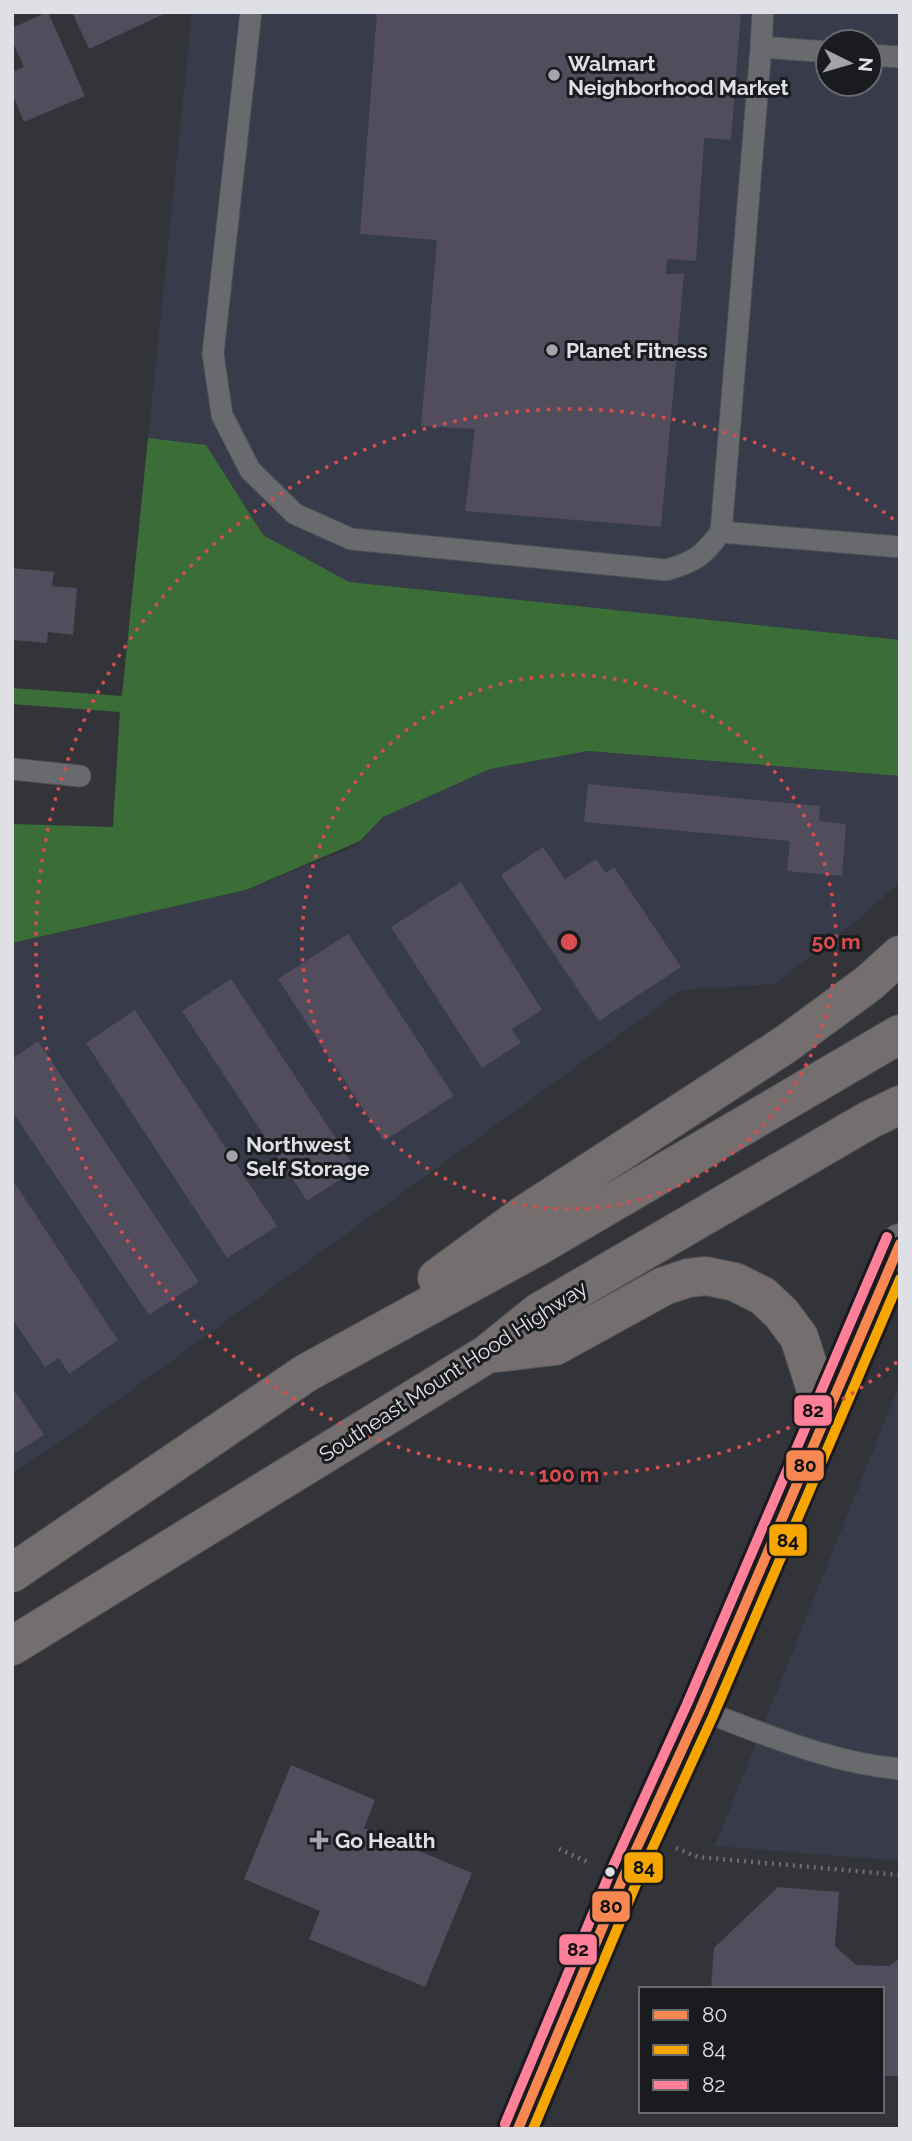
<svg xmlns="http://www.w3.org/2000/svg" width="912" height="2141" font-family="Raleway,sans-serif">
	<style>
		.built { fill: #373b4a; fill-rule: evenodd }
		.forest { fill: #3b6e37 }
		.building { fill: #514d5c }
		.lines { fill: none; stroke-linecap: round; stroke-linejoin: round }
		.lane-casing { stroke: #4e5054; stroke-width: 23 }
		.secondary-casing { stroke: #4e5054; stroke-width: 40 }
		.highway-casing { stroke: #4e5054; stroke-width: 40 }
		.path { stroke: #6d6e72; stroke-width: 4.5; stroke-dasharray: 2 5; stroke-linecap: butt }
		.lane { stroke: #696a6e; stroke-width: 21 }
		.secondary { stroke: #696a6e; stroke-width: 38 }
		.highway { stroke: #746e6e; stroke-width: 38 }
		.bus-1-casing { stroke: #191b1f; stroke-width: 16 }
		.bus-2-casing { stroke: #191b1f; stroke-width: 16 }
		.bus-3-casing { stroke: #191b1f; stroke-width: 16 }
		.bus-1 { stroke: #f88751; stroke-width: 10 }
		.bus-2 { stroke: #f7a600; stroke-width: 10 }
		.bus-3 { stroke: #ff8098; stroke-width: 10 }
		.ring { fill: none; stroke: #d84d4e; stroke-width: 3.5; stroke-dasharray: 3.5 7 }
		.poi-dot { fill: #a2a4aa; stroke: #191b1f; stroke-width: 2.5 }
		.bus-dot { fill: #dee0e6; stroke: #191b1f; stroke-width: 2.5 }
		.labels { text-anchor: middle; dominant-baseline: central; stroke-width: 6; stroke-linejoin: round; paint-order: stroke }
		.poi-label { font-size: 21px; font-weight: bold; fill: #dee0e6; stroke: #191b1f; text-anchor: start }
		.street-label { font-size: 21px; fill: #dee0e6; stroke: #191b1f }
		.centre { fill: #d84d4e; stroke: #191b1f; stroke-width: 3.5 }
		.ring-label { font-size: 21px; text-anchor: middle; font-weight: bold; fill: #d84d4e; stroke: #191b1f; stroke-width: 6; stroke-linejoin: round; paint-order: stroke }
		.line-badge { stroke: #191b1f; stroke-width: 2.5 }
		.pale-badge-label { font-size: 19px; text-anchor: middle; font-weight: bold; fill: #111 }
	</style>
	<rect width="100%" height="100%" fill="#33343a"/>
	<!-- built -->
	<path class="built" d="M192 12H900V724L125 663ZM828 42H870V84H828Z
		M587 751 900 776V882L855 922 774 984 681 990 60 1442 12 1473V943L246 890 356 846 383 817 490 769Z
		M900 1383V1861L715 1846Z"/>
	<!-- forest -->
	<path class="forest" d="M148 438 206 445 263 535 349 582 900 640V776L588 751 490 769 383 817 360 841 246 890 12 943V824L113 827 120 712 12 704V688L122 696Z"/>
	<!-- building -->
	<path class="building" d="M48 12 85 96 24 122 15 100 12 101V72L24 67 12 40V28Z
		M72 12H168L89 49Z
		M377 12H741L731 140 704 138 696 261 667 259 666 274H684L661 527 465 511 475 429 421 426 437 240 360 234Z
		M12 568 54 572 52 586 77 588 73 635 48 632 47 643 12 640Z
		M588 784 820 806 819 821 846 824 842 876 787 871 790 841 584 822Z
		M543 847 565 879 596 859 605 873 614 867 681 967 599 1021 501 875Z
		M461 882 542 1010 512 1029 521 1043 482 1068 391 927Z
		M348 934 454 1096 384 1141 278 979Z
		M231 979 356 1169 307 1201 182 1011Z
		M135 1010 277 1226 227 1258 86 1043Z
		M38 1041 199 1282 149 1315 12 1111V1059Z
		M12 1179 118 1340 69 1374 59 1358 45 1367 12 1318Z
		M12 1387 44 1435 12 1455Z
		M291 1765 375 1800 364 1828 472 1873 425 1987 309 1939 320 1911 244 1879Z
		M778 1887 839 1892 835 1946 856 1965 890 1966 900 1958V2076H882V1989H711L714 1948Z"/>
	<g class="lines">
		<!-- lane casing -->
		<g class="lane-casing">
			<path id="lane" d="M251 12 213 354 222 415 250 470 295 514 351 539 666 570C695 562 703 556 721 532
				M763 12 761 47 828 52
				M761 47 721 532 900 547
				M870 55 900 57
				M12 769 80 776
				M700 1710C765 1734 830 1763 900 1769"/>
		</g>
		<!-- secondary casing -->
		<g class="secondary-casing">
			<path id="secondary" d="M518 2129 623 1878 700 1710 900 1243"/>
		</g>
		<!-- highway casing -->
		<g class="highway-casing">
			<path id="highway" d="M437 1278 522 1216 786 1044 869 983 900 955
				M487 1354 555 1346 664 1286 688 1278 706 1276 735 1282 763 1296 781 1313 799 1337 825 1418
				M12 1573 306 1373 540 1245 900 1034
				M12 1646 487 1354 539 1312 869 1120 900 1105"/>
		</g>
		<!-- path -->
		<path class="path" d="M676 1848 698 1857 900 1875
			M559 1849 590 1863"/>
		<!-- lane -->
		<use href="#lane" class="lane"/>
		<!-- secondary -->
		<use href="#secondary" class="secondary"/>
		<!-- highway -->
		<use href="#highway" class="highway"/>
		<!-- bus-1 casing -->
		<g class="bus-1-casing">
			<path id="bus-1" d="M518 2129 623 1878 700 1710 900 1244"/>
		</g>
		<!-- bus-2 casing -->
		<g class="bus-2-casing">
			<path id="bus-2" d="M533 2129 636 1884 713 1716 900 1279"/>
		</g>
		<!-- bus-3 casing -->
		<g class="bus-3-casing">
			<path id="bus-3" d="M505 2124 610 1873 687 1704 887 1237"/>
		</g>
		<!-- bus-1 -->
		<use href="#bus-1" class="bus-1"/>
		<!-- bus-2 -->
		<use href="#bus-2" class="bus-2"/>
		<!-- bus-3 -->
		<use href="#bus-3" class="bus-3"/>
	</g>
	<!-- distance rings -->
	<g class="ring">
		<circle cx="569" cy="942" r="267"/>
		<path d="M897 1362A533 533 0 1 1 897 522"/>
	</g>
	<!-- markers -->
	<g class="poi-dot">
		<circle cx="554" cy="75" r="7"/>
		<circle cx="552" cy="350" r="7"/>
		<circle cx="232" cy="1156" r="7"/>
		<path d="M315.5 1829.5h7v7h7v7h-7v7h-7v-7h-7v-7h7z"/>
	</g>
	<circle class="bus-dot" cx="610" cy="1872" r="6"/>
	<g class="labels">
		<!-- poi labels -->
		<g class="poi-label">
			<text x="568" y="63">Walmart<tspan x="568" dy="24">Neighborhood Market</tspan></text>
			<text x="566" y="350">Planet Fitness</text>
			<text x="246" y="1144">Northwest<tspan x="246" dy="24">Self Storage</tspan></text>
			<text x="335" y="1840">Go Health</text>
		</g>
		<!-- street labels -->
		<g class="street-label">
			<text transform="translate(453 1371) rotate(-33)">Southeast Mount Hood Highway</text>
		</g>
	</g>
	<circle cx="569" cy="942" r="10" class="centre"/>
	<g class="ring-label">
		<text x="836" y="949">50 m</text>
		<text x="569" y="1482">100 m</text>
	</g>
	<g class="line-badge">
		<rect x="793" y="1394" width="40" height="33" rx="7" fill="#ff8098"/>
		<rect x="785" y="1449" width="40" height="33" rx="7" fill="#f88751"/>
		<rect x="768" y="1523" width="40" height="34" rx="7" fill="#f7a600"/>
		<rect x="623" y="1851" width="41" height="33" rx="7" fill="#f7a600"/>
		<rect x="591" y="1890" width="40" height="33" rx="7" fill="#f88751"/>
		<rect x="558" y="1933" width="40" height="33" rx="7" fill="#ff8098"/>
	</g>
	<g class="pale-badge-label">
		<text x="813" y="1417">82</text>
		<text x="805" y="1472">80</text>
		<text x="788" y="1547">84</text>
		<text x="644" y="1874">84</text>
		<text x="611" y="1913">80</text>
		<text x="578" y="1956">82</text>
	</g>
	<!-- border -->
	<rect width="912" height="2141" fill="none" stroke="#dee0e6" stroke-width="28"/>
	<!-- legend -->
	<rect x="639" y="1987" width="245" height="126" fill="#191b1f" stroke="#686a6f" stroke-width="2"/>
	<rect x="653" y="2010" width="35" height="10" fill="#f88751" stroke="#686a6f" stroke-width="2"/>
	<text x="702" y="2022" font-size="21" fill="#dee0e6">80</text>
	<rect x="653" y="2045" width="35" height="10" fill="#f7a600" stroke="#686a6f" stroke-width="2"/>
	<text x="702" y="2057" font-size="21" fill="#dee0e6">84</text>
	<rect x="653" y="2080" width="35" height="10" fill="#ff8098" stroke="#686a6f" stroke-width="2"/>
	<text x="702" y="2092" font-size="21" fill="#dee0e6">82</text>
	<!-- north arrow -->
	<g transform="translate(849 63) rotate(95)"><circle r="33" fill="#191b1f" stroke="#686a6f" stroke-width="2"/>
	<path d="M0-5L12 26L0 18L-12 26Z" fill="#a2a4aa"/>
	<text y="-10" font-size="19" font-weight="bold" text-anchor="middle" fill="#dee0e6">N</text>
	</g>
</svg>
